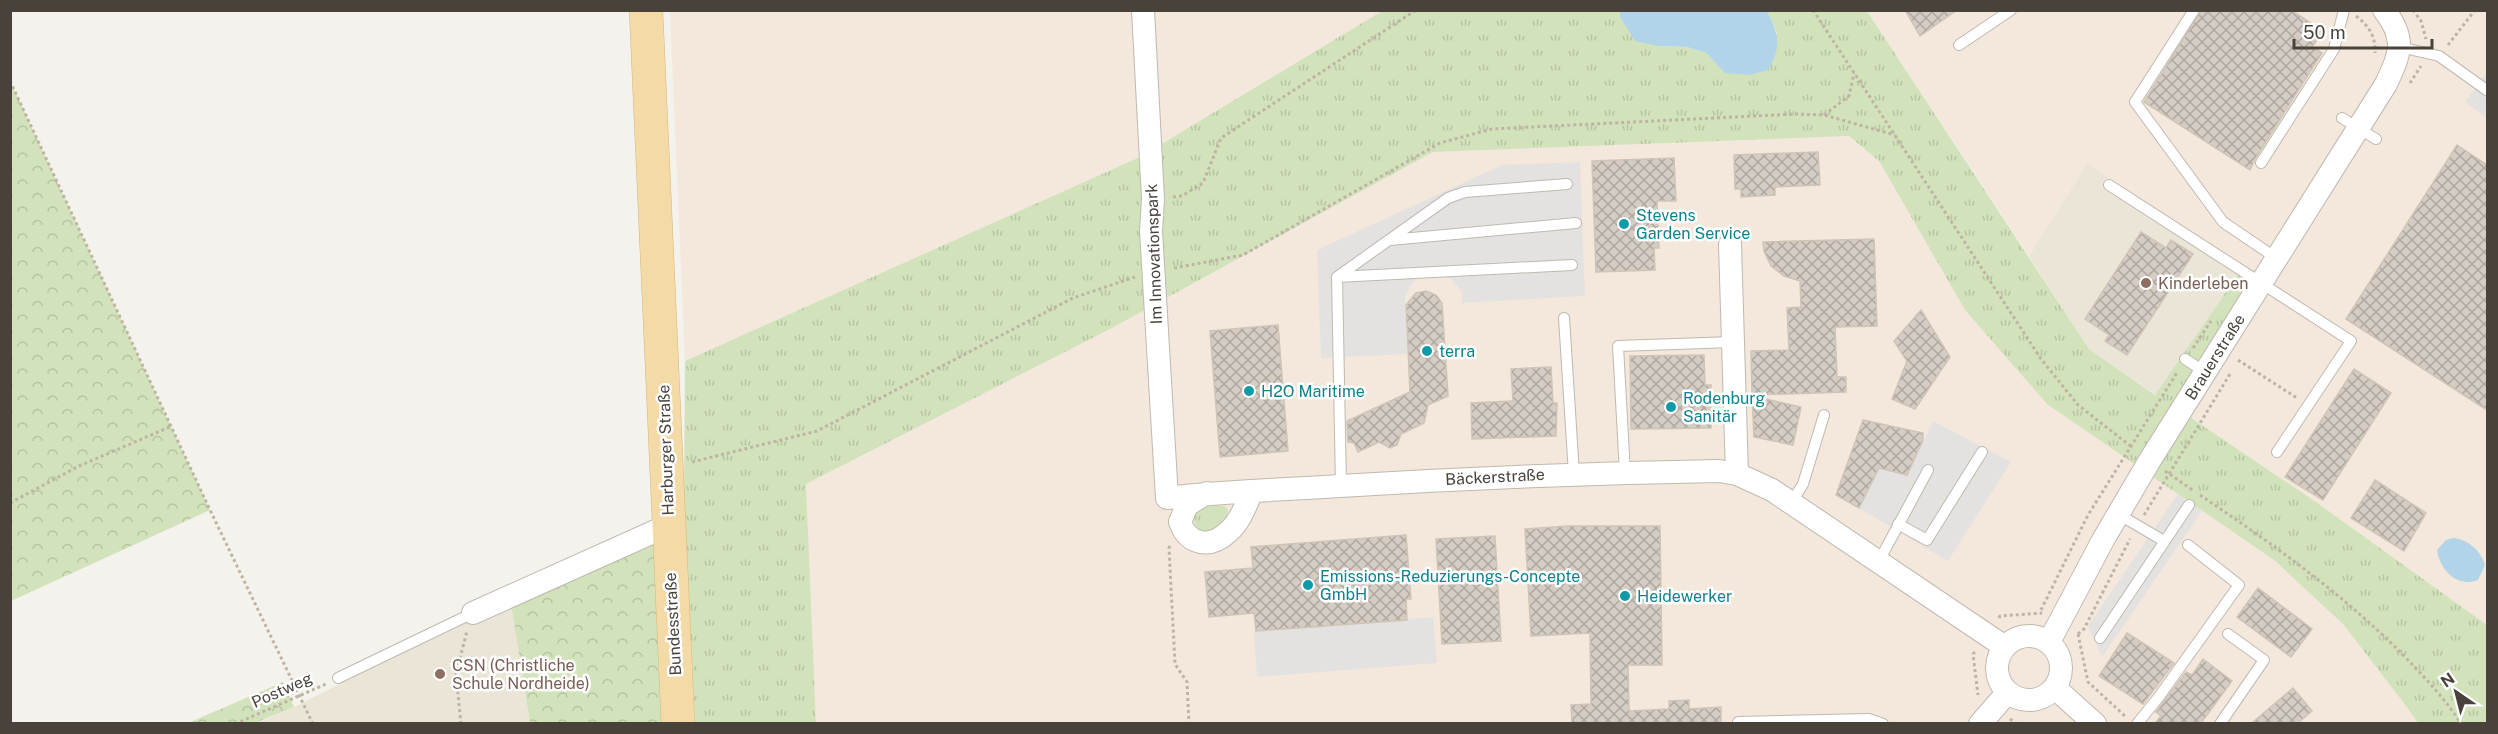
<svg xmlns="http://www.w3.org/2000/svg" width="2498" height="734" font-family="'Public Sans',sans-serif">
	<style>
		.commercial { fill: #f3e8db }
		.education { fill: #ebe5d8 }
		.grass { fill: url(#grass-tufts) }
		.forest { fill: url(#forest-crowns) }
		.parking { fill: #e4e2e0 }
		.water { fill: #b1d4e9 }
		.building { fill: url(#building-cross-hatch); stroke: #cfc5b7; stroke-width: 1.5 }
		.lines { fill: none; stroke-linecap: round; stroke-linejoin: round }
		.service-casing { stroke: #bfb9b0; stroke-width: 12 }
		.minor-casing { stroke: #bfb9b0; stroke-width: 24 }
		.primary-casing { stroke: #d6b778; stroke-width: 34 }
		.path { stroke: #bfb4a3; stroke-width: 3; stroke-dasharray: 3 3; stroke-linecap: butt }
		.service { stroke: #fff; stroke-width: 10 }
		.minor { stroke: #fff; stroke-width: 22 }
		.primary { stroke: #f3daa7; stroke-width: 33 }
		.culture-dot { fill: #0f9aa8; stroke: #fff; stroke-width: 2 }
		.education-dot { fill: #8d6e63; stroke: #fff; stroke-width: 2 }
		.labels { text-anchor: middle; dominant-baseline: central; stroke-width: 5; stroke-linejoin: round; paint-order: stroke }
		.culture-label { font-size: 16px; fill: #0d838f; stroke: #fff; text-anchor: start }
		.street-label { font-size: 16px; fill: #48423b; stroke: #fff }
		.education-label { font-size: 16px; fill: #785e54; stroke: #fff; text-anchor: start }
	</style>
	<defs>
		<pattern id="grass-tufts" width="24" height="20" patternUnits="userSpaceOnUse" patternTransform="scale(1.5)"><rect width="24" height="20" fill="#d2e3bb"/><path d="M3 7l-1-3M5 7V3M7 7l1-3M15 17l-1-3M17 17v-4M19 17l1-3" fill="none" stroke="#b6c4a2"/></pattern>
		<pattern id="forest-crowns" width="20" height="18" patternUnits="userSpaceOnUse" patternTransform="scale(1.5)"><rect width="20" height="18" fill="#d2e3bb"/><path d="M2 6a3 3 0 1 1 6 0M12 15a3 3 0 1 1 6 0" fill="none" stroke="#b6c4a2"/></pattern>
		<pattern id="building-cross-hatch" width="8" height="8" patternUnits="userSpaceOnUse" patternTransform="scale(1.5)"><rect width="8" height="8" fill="#d5cdc3"/><path d="M0 0l8 8M0 8l8-8" fill="none" stroke="#afa8a0"/></pattern>
	</defs>
	<rect width="100%" height="100%" fill="#f4f2ec"/>
	<!-- commercial -->
	<path class="commercial" d="M670 11H1382L1140 157 685 361Z
		M1867 11H2487V625L2316 502 2181 411 2087 164 2029 256Z
		M1849 136 1879 161 1965 310 2176 491 2274 560 2343 624 2403 702 2418 723H816L806 484 1110 329 1433 152Z"/>
	<!-- education -->
	<path class="education" d="M2087 164 2242 269 2156 395 2089 349 2029 256Z
		M510 598 530 723 255 724 294 707Z"/>
	<!-- grass -->
	<path class="grass" d="M1382 11H1620V17L1658 46 1687 47 1706 53 1725 73 1777 33 1767 11H1867L2089 349 2155 395 2242 269 2261 282 2181 411 2316 502 2487 625V723H2418L2403 702 2343 624 2274 560 2047 404 1965 310 1879 161 1849 136 1433 152 1110 329 806 484 816 723H695L684 494 685 361 1140 157Z
		M1209 504 1224 506 1228 509C1229 522 1216 528 1207 534 1197 530 1194 525 1194 514Z"/>
	<!-- forest -->
	<path class="forest" d="M11 83 210 510 11 601H10Z
		M669 525 678 723H530L510 598Z
		M283 682 294 707 255 723H188Z"/>
	<!-- parking -->
	<path class="parking" d="M2487 72V118L2465 102Z
		M1580 162 1585 296 1462 303V292L1452 280 1444 276 1420 277 1413 282 1405 297 1407 354 1321 358 1317 250 1502 165Z
		M1933 421 2011 462 1948 561 1859 508 1879 468 1907 475Z
		M2178 494 2202 511 2102 657 2088 626Z
		M1433 617 1437 663 1257 677 1254 631Z"/>
	<!-- water -->
	<path class="water" d="M1620 11H1767C1779 35 1782 46 1768 70L1750 75 1725 73 1706 53 1687 47 1658 46 1635 41 1620 17Z
		M2453 538C2468 539 2481 551 2485 565L2478 580C2457 588 2440 570 2437 550L2446 540Z"/>
	<!-- building -->
	<path class="building" d="M1905 10H1957L1920 36Z
		M2201 10H2291L2323 31 2312 47 2322 53 2255 159 2250 170 2144 102Z
		M2457 145 2487 165V410L2346 319Z
		M1818 152 1820 185 1775 187V195L1741 197V189H1735L1734 155Z
		M1674 158 1676 201H1657L1659 248H1654L1655 270 1596 272 1592 161Z
		M2141 232 2166 248 2171 240 2193 254 2127 355 2105 341 2109 335 2085 319Z
		M1874 239 1877 326 1835 327 1837 377H1846V392L1752 395 1751 351 1789 350 1787 308 1801 307 1800 281 1784 276 1771 266 1764 251 1763 242Z
		M1426 291 1436 295 1442 303 1448 396 1428 405 1424 423 1401 434 1397 445 1390 448 1379 442 1358 452 1354 443 1348 442 1347 421 1410 392 1406 305 1416 293Z
		M1921 310 1950 357 1915 409 1892 399 1907 361 1894 341Z
		M1278 325 1288 451 1220 457 1210 331Z
		M1704 355 1705 385H1711V428L1631 429 1630 356Z
		M1551 367 1553 403H1557L1556 436 1472 439 1471 403 1513 401 1511 369Z
		M2354 369 2391 393 2323 500 2285 477Z
		M1752 396 1801 407 1793 445 1754 437Z
		M1863 420 1923 433V440L1907 475 1879 468 1859 508 1836 495Z
		M2375 480 2426 513 2404 551 2351 518Z
		M1569 526H1660L1662 665H1628L1629 711 1669 709V701L1689 700V709L1721 707V723H1572L1571 705 1591 704 1590 633 1531 636 1525 529Z
		M1406 535 1411 599H1406L1407 620 1256 631 1254 613 1209 617 1205 572 1253 568 1251 547Z
		M1495 536 1501 641 1442 644 1436 539Z
		M2258 588 2312 629 2291 657 2237 617Z
		M2127 633 2174 663 2143 704 2099 676Z
		M2203 659 2232 681 2201 723H2155L2161 716 2156 712 2186 672 2192 675Z
		M2293 688 2312 711 2298 723H2252Z"/>
	<g class="lines">
		<!-- service casing -->
		<g class="service-casing">
			<path id="service" d="M2194 10 2135 102 2223 222 2276 258
				M1959 45 2011 10
				M2400 47 2439 56 2488 91
				M2342 118 2376 139
				M2261 163 2334 49 2344 10
				M2109 185 2351 341 2277 452
				M1390 240 1576 223
				M1337 277 1572 265
				M1564 318 1574 474
				M2185 359 2205 372
				M1625 473 1618 346 1733 342
				M1341 486 1337 277 1448 198 1465 192 1567 184
				M1791 503 1803 484 1824 415
				M2118 514 2164 541
				M1898 524 1927 540 1982 452
				M1879 561 1928 470
				M2100 638 2189 505
				M338 678 473 613
				M1738 722 1869 719 1883 724
				M2137 724 2158 698 2239 585 2188 545
				M2220 724 2264 660 2228 634"/>
		</g>
		<!-- minor casing -->
		<g class="minor-casing">
			<path id="minor" d="M1143 10 1153 199 1151 231 1167 498C1224 491 1282 490 1340 486 1467 478 1593 473 1719 471L1737 474 1772 490 2005 647
				M1730 244 1737 474
				M1207 493 1187 505 1180 522C1188 545 1210 549 1228 532 1240 522 1246 505 1252 491
				M473 613 669 525
				M1997 668a32 32 0 1 1 64 0a32 32 0 1 1-64 0Z
				M2049 642 2103 540 2150 460 2386 84C2400 54 2407 39 2384 10
				M2055 688 2095 724
				M1980 724 2007 693"/>
		</g>
		<!-- primary casing -->
		<g class="primary-casing">
			<path id="primary" d="M646 10 678 724"/>
		</g>
		<!-- path -->
		<path class="path" d="M1813 10 2041 359 2078 405 2133 448
			M2413 10 2421 21 2426 39
			M2356 16C2369 26 2376 37 2375 53
			M2448 45 2475 10
			M10 81 210 510 313 724
			M2410 83 2421 66
			M1824 115 1849 96 1854 73
			M1173 197 1182 196 1203 183 1221 138 1416 10
			M1174 268 1243 255 1440 143 1492 129 1795 114 1824 115 1895 135
			M2193 348 2211 321
			M2238 360 2297 398
			M692 462 817 431 1073 298 1135 277
			M2165 471 2194 491
			M2200 495C2274 545 2346 596 2408 660 2427 680 2447 701 2461 724
			M10 503 79 466 172 426
			M2144 515 2230 374
			M1170 546 1169 548 1175 664 1187 682 1189 724
			M2041 610 2088 515 2178 371
			M1999 618 2000 616 2042 613
			M2078 634 2084 629 2130 539
			M2078 634 2088 682 2125 716
			M1975 652 1973 654 1978 695
			M2010 719 2017 724
			M235 724 326 684
			M461 724 456 674 467 631
			M2046 724H2055"/>
		<!-- service -->
		<use href="#service" class="service"/>
		<!-- minor -->
		<use href="#minor" class="minor"/>
		<!-- primary -->
		<use href="#primary" class="primary"/>
	</g>
	<!-- markers -->
	<g class="culture-dot">
		<circle cx="1624" cy="224" r="6"/>
		<circle cx="1427" cy="351" r="6"/>
		<circle cx="1249" cy="391" r="6"/>
		<circle cx="1671" cy="407" r="6"/>
		<circle cx="1308" cy="585" r="6"/>
		<circle cx="1625" cy="596" r="6"/>
	</g>
	<g class="education-dot">
		<circle cx="2146" cy="283" r="6"/>
		<circle cx="440" cy="674" r="6"/>
	</g>
	<g class="labels">
		<!-- culture labels -->
		<g class="culture-label">
			<text x="1636" y="215">Stevens<tspan x="1636" dy="18">Garden Service</tspan></text>
			<text x="1439" y="351">terra</text>
			<text x="1261" y="391">H2O Maritime</text>
			<text x="1683" y="398">Rodenburg<tspan x="1683" dy="18">Sanitär</tspan></text>
			<text x="1320" y="576">Emissions-Reduzierungs-Concepte<tspan x="1320" dy="18">GmbH</tspan></text>
			<text x="1637" y="596">Heidewerker</text>
		</g>
		<!-- street labels -->
		<g class="street-label">
			<text transform="translate(1154 254) rotate(-92)">Im Innovationspark</text>
			<text transform="translate(2215 357) rotate(-58)">Brauerstraße</text>
			<text transform="translate(666 450) rotate(-92)">Harburger Straße</text>
			<text transform="translate(1495 477) rotate(-3)">Bäckerstraße</text>
			<text transform="translate(673 624) rotate(-93)">Bundesstraße</text>
			<text transform="translate(282 690) rotate(-24)">Postweg</text>
		</g>
		<!-- education labels -->
		<g class="education-label">
			<text x="2158" y="283">Kinderleben</text>
			<text x="452" y="665">CSN (Christliche<tspan x="452" dy="18">Schule Nordheide)</tspan></text>
		</g>
	</g>
	<!-- border -->
	<rect width="2498" height="734" fill="none" stroke="#48423b" stroke-width="24"/>
	<!-- north arrow -->
	<g transform="translate(2456 692) rotate(325)" stroke="#ffffff" stroke-width="4.5" paint-order="stroke">
	<path d="M0-4.5L10 22L0 15L-10 22Z" fill="#48423b"/>
	<text y="-9" font-size="16" font-weight="bold" text-anchor="middle" fill="#48423b">N</text>
	</g>
	<!-- scale -->
	<path d="M2294 39v9h138v-9" fill="none" stroke="#48423b" stroke-width="3"/>
	<text x="2303" y="39" font-size="18" fill="#48423b" stroke="#ffffff" stroke-width="4.5" paint-order="stroke">50 m</text>
</svg>
